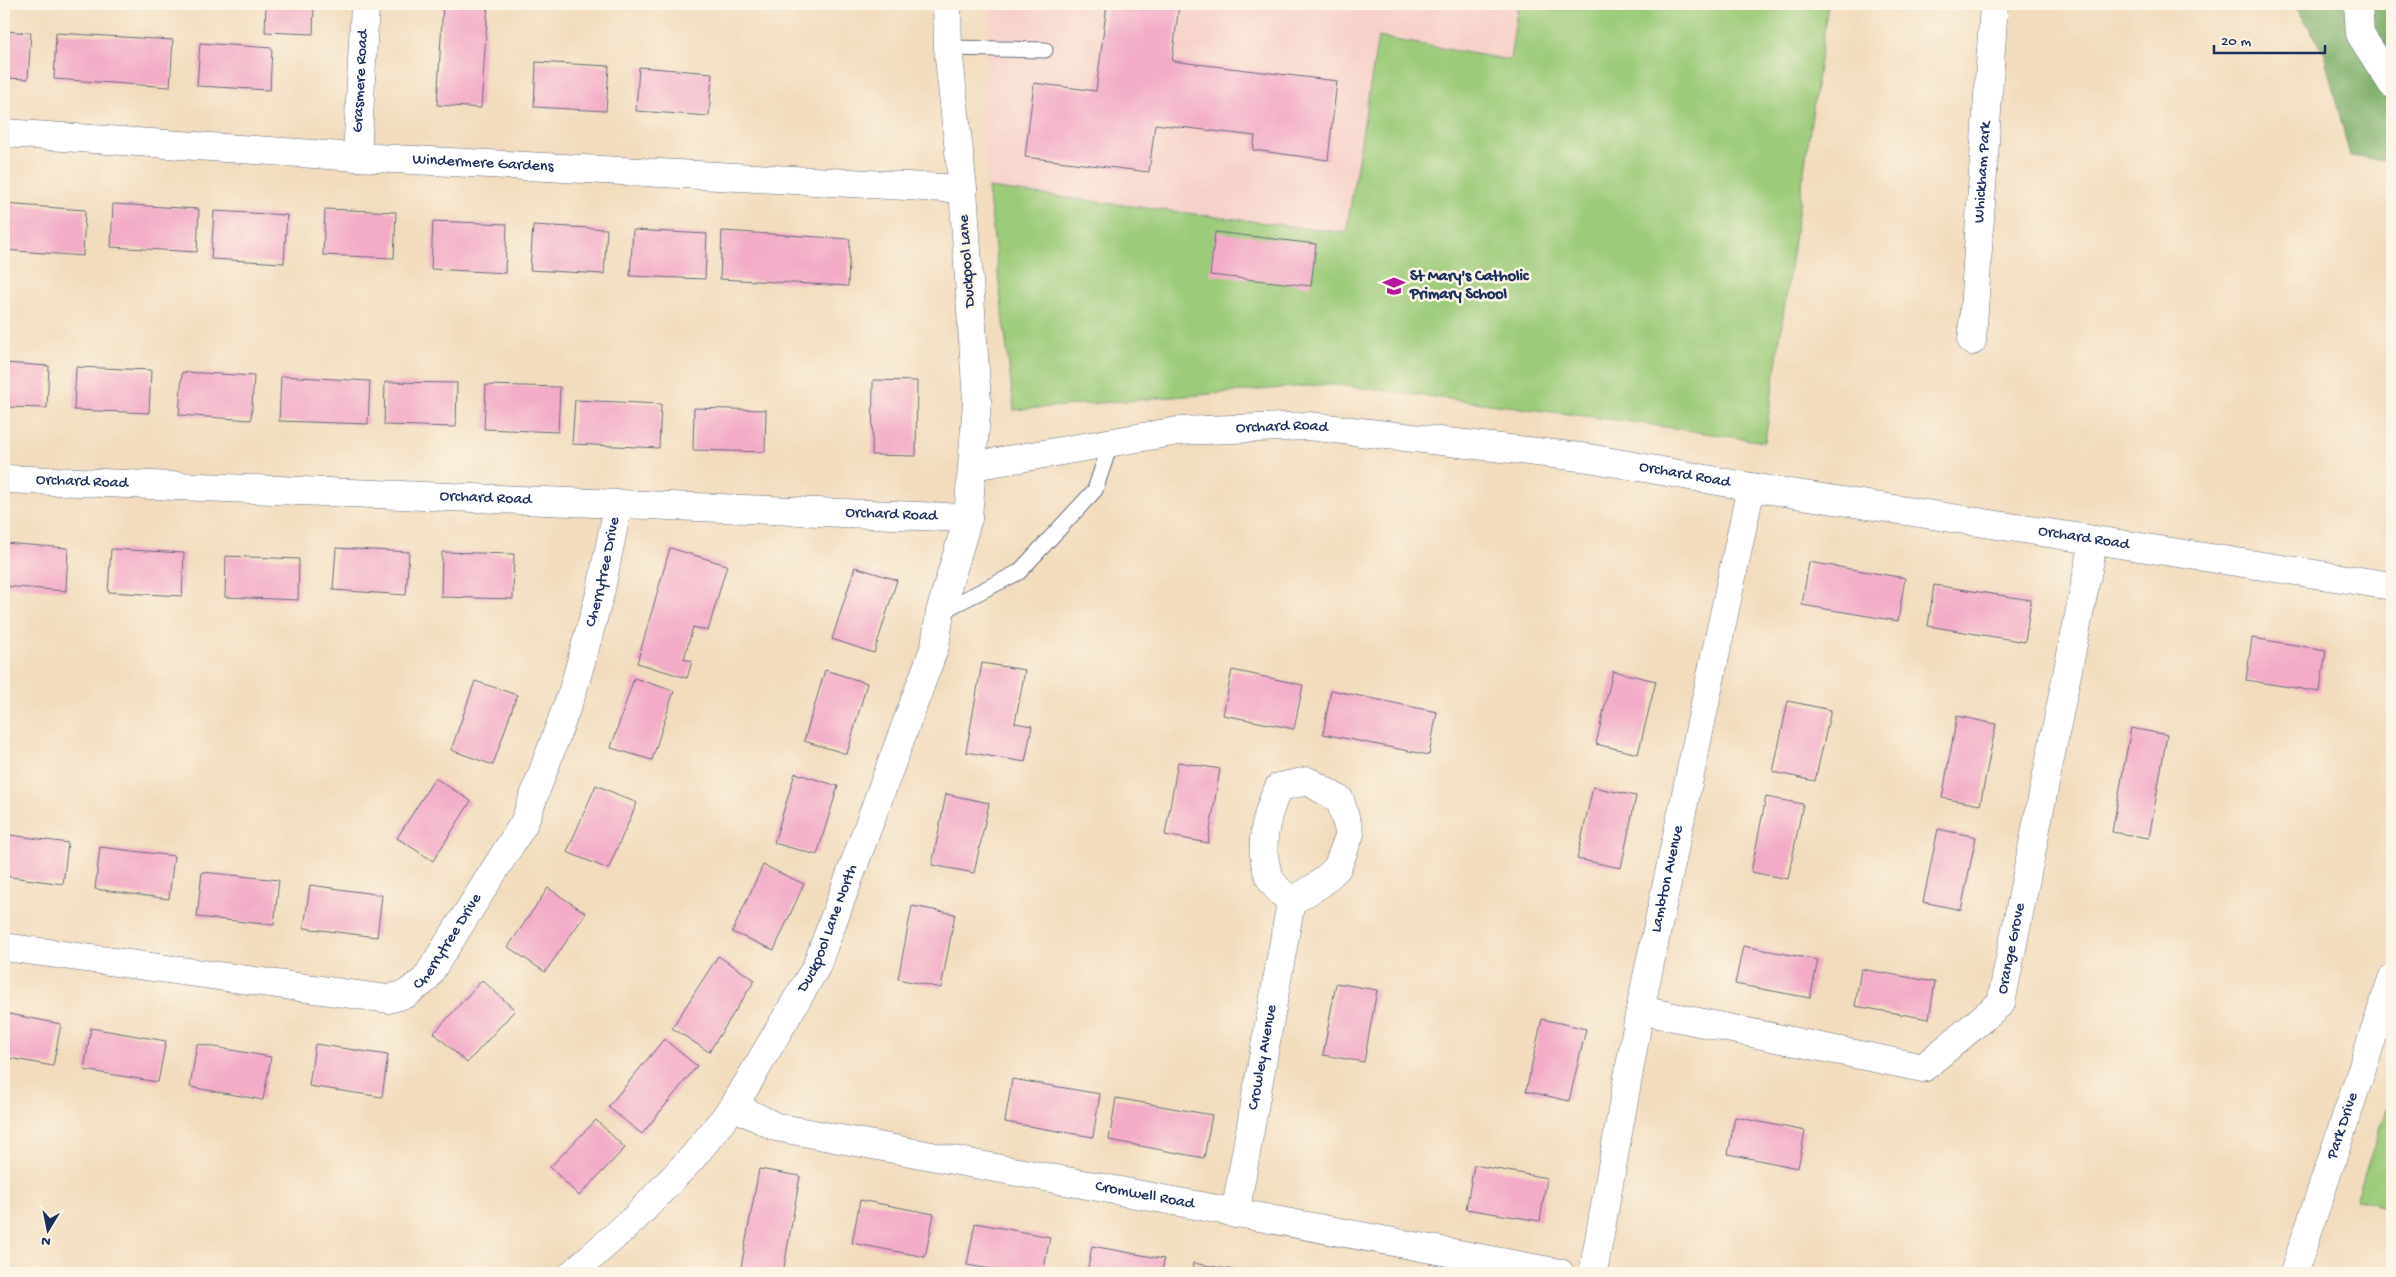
<svg xmlns="http://www.w3.org/2000/svg" width="2396" height="1277" font-family="'Gochi Hand',sans-serif">
	<style>
		.built { fill: #f7d1c9 }
		.green { fill: #9ccb79; stroke: #5c7d6c }
		.forest { fill: #7daf69; stroke: #4c6f64 }
		.building { fill: #f3abc7 }
		.lines { fill: none; stroke-linecap: round; stroke-linejoin: round }
		.service-casing { stroke: #666c7f; stroke-width: 17 }
		.minor-casing { stroke: #666c7f; stroke-width: 29 }
		.service { stroke: #fff; stroke-width: 15 }
		.minor { stroke: #fff; stroke-width: 28 }
		.labels { text-anchor: middle; dominant-baseline: central; stroke-width: 5; stroke-linejoin: round; paint-order: stroke }
		.street-label { font-size: 16px; fill: #1b2f5e; stroke: #fcf5e5 }
		.poi-label { font-size: 16px; font-weight: bold; fill: #1b2f5e; stroke: #fcf5e5; text-anchor: start }
	</style>
	<rect width="100%" height="100%" fill="#fcf5e5"/>
	<filter id="ink" filterUnits="userSpaceOnUse"><feTurbulence type="fractalNoise" baseFrequency=".02" numOctaves="2"/><feDisplacementMap in="SourceGraphic" scale="10" xChannelSelector="R" yChannelSelector="G"/><feConvolveMatrix kernelMatrix="1 2 1 2 8 2 1 2 1" color-interpolation-filters="sRGB"/></filter>
	<filter id="wash" filterUnits="userSpaceOnUse"><feTurbulence type="fractalNoise" baseFrequency=".0096" numOctaves="4" result="noise"/><feDisplacementMap in="SourceGraphic" scale="20" xChannelSelector="R" yChannelSelector="G"/><feGaussianBlur stdDeviation="1.12" result="paint"/><feColorMatrix in="noise" values="0 0 0 0 0 0 0 0 0 0 0 0 0 0 0 0 0 1.4 0 .05"/><feComposite in="paint" operator="in"/></filter>
	<g filter="url(#wash)">
		<rect width="100%" height="100%" fill="#f2dcbd"/>
		<!-- built -->
		<path class="built" d="M991 4H1828L1765 442 1632 422 1331 384 1014 410 980 116Z"/>
		<!-- green -->
		<path class="green" d="M1518 4H1828L1765 442 1632 422 1331 384 1014 410 988 188 1346 233 1378 37 1510 60Z
			M2392 1092V1209L2356 1199Z"/>
		<!-- forest -->
		<path class="forest" d="M2294 4H2392V161L2350 156 2323 50Z"/>
		<g id="blocks">
			<!-- building -->
			<path class="building" d="M266 4H314L313 34 265 32Z
				M443 4H488L481 108 437 105Z
				M1107 4H1179L1172 61 1337 81 1328 160 1253 150 1255 136 1155 124 1149 172 1025 157 1034 83 1096 91Z
				M4 31 31 33 28 79 4 78Z
				M56 33 173 40 170 87 54 79Z
				M200 43 272 48 270 90 197 86Z
				M536 62 609 66 606 111 534 107Z
				M639 67 712 73 709 116 636 111Z
				M4 204 85 210 83 256 4 250Z
				M113 204 199 209 197 252 111 247Z
				M325 209 396 212 394 258 323 255Z
				M214 211 287 215 284 263 211 259Z
				M433 221 507 224 505 273 431 269Z
				M533 225 607 229 604 274 530 270Z
				M633 230 707 234 705 279 630 276Z
				M722 231 850 239 848 286 720 279Z
				M1215 232 1316 244 1311 286 1210 275Z
				M4 363 49 366 47 408 4 407Z
				M76 367 151 370 149 413 74 410Z
				M182 372 254 376 251 420 179 415Z
				M281 376 370 381 368 424 279 421Z
				M873 380 917 381 916 456 872 455Z
				M385 382 457 383 456 427 384 425Z
				M486 385 560 387 558 432 484 429Z
				M575 400 661 404 659 448 572 444Z
				M694 408 766 410 765 452 693 450Z
				M4 543 68 548 66 591 4 586Z
				M336 548 409 552 406 595 333 590Z
				M670 548 727 565 708 631 693 627 684 659 692 661 687 678 637 663Z
				M111 549 184 553 182 596 108 592Z
				M442 552 514 554 513 599 441 597Z
				M226 556 299 559 298 600 225 597Z
				M1809 562 1905 578 1898 621 1802 605Z
				M855 567 897 580 874 653 832 639Z
				M1934 585 2031 600 2025 642 1928 626Z
				M2252 638 2326 650 2320 692 2246 680Z
				M982 663 1025 670 1015 723 1032 726 1025 762 966 752Z
				M825 670 867 683 847 754 804 741Z
				M1232 670 1303 685 1294 729 1223 715Z
				M1613 671 1656 681 1638 754 1596 744Z
				M634 678 674 691 652 760 611 748Z
				M475 681 517 695 493 765 451 750Z
				M1331 690 1437 712 1429 755 1323 734Z
				M1788 701 1831 710 1815 781 1773 772Z
				M1957 716 1996 724 1980 805 1942 798Z
				M2131 728 2167 735 2149 838 2112 832Z
				M1178 762 1220 769 1208 843 1165 835Z
				M795 773 838 786 817 855 774 843Z
				M435 778 471 801 433 861 397 838Z
				M596 785 637 803 608 869 567 852Z
				M1593 787 1636 796 1621 868 1577 859Z
				M946 794 989 803 974 873 932 865Z
				M1766 797 1803 804 1788 879 1751 872Z
				M1938 829 1976 837 1961 910 1923 902Z
				M4 834 68 843 63 884 4 876Z
				M100 847 174 856 169 899 95 889Z
				M763 865 804 884 774 950 732 932Z
				M202 872 279 880 274 925 197 917Z
				M310 885 382 895 377 937 304 928Z
				M548 888 586 913 545 972 508 947Z
				M912 906 955 914 941 988 898 979Z
				M1743 946 1818 960 1810 998 1735 984Z
				M718 956 755 980 709 1052 672 1028Z
				M1861 969 1935 982 1929 1019 1855 1006Z
				M482 980 515 1010 467 1063 434 1033Z
				M1336 983 1377 990 1364 1062 1323 1055Z
				M4 1013 61 1024 53 1066 4 1057Z
				M1542 1019 1586 1029 1569 1101 1526 1091Z
				M91 1028 166 1041 158 1082 84 1070Z
				M664 1039 697 1066 642 1134 608 1107Z
				M197 1044 271 1057 263 1100 190 1087Z
				M315 1044 388 1055 382 1097 309 1086Z
				M1012 1079 1100 1094 1093 1137 1005 1122Z
				M1116 1098 1212 1115 1204 1158 1109 1140Z
				M1735 1117 1805 1131 1798 1168 1728 1154Z
				M596 1120 625 1148 579 1196 550 1167Z
				M1474 1165 1547 1178 1540 1221 1466 1209Z
				M759 1169 800 1176 783 1273H740Z
				M860 1200 934 1214 925 1257 852 1243Z
				M975 1223 1050 1237 1043 1273H1014L967 1265Z
				M1092 1246 1164 1259 1162 1273H1087Z
				M1193 1263 1246 1272V1273H1192Z"/>
		</g>
	</g>
	<g filter="url(#ink)">
		<use href="#blocks" fill-opacity="0" stroke="#666c7f" stroke-width="1"/>
		<g class="lines">
			<!-- service casing -->
			<g class="service-casing">
				<path id="service" d="M948 48 1045 50
					M940 612 1019 572 1095 490 1111 442"/>
			</g>
			<!-- minor casing -->
			<g class="minor-casing">
				<g id="minor">
					<path d="M2358 4 2360 34 2392 84"/>
					<path id="s1" d="M4 133 357 157 963 189"/>
					<path id="s2" d="M357 157 365 4"/>
					<path id="s3" d="M1972 341 1994 4"/>
					<path id="s4" d="M973 466 1178 431 1308 426 1589 458 1751 487 2392 586"/>
					<path id="s5" d="M4 479 968 518"/>
					<path id="s6" d="M4 947 388 999 406 994 425 980 524 823 573 690 600 594 618 505"/>
					<path id="s7" d="M1640 1010 1923 1068 2001 1003 2094 540"/>
					<path id="s8" d="M734 1106 776 1127 1560 1273"/>
					<path id="s9" d="M1235 1214 1291 902 1320 884 1337 868 1350 834 1340 800 1308 781 1279 787C1266 813 1257 850 1270 878 1274 887 1284 895 1291 902"/>
					<path id="s10" d="M573 1273 635 1218 693 1157 734 1106 816 967 935 646 940 612 968 518 977 402 963 189 948 48 947 4"/>
					<path id="s11" d="M1593 1273 1640 1010 1751 487"/>
					<path id="s12" d="M2294 1273 2392 979"/>
				</g>
			</g>
			<!-- service -->
			<use href="#service" class="service"/>
			<!-- minor -->
			<use href="#minor" class="minor"/>
		</g>
	</g>
	<!-- icons -->
	<defs>
		<g id="school-bare" transform="scale(1.725)"><path d="M0-5L7-2L0 1L-7-2ZM-4 1L0 2.5L4 1V4Q0 6-4 4Z" fill="#b5179e" stroke="#fcf5e5" stroke-width="2.5" paint-order="stroke"/></g>
	</defs>
	<g fill-rule="evenodd">
		<use href="#school-bare" x="1394" y="286"/>
	</g>
	<g class="labels">
		<!-- street labels -->
		<g class="street-label">
			<text stroke="none"><textPath href="#s2" startOffset="76">Grasmere Road</textPath></text>
			<text stroke="none"><textPath href="#s1" startOffset="480">Windermere Gardens</textPath></text>
			<text stroke="none"><textPath href="#s3" startOffset="169">Whickham Park</textPath></text>
			<text transform="translate(968 261) rotate(-94)">Duckpool Lane</text>
			<text stroke="none"><textPath href="#s4" startOffset="312">Orchard Road</textPath></text>
			<text stroke="none"><textPath href="#s4" startOffset="718">Orchard Road</textPath></text>
			<text stroke="none"><textPath href="#s5" startOffset="78">Orchard Road</textPath></text>
			<text stroke="none"><textPath href="#s5" startOffset="482">Orchard Road</textPath></text>
			<text stroke="none"><textPath href="#s5" startOffset="888">Orchard Road</textPath></text>
			<text stroke="none"><textPath href="#s4" startOffset="1122">Orchard Road</textPath></text>
			<text stroke="none"><textPath href="#s6" startOffset="879">Cherrytree Drive</textPath></text>
			<text stroke="none"><textPath href="#s11" startOffset="401">Lambton Avenue</textPath></text>
			<text stroke="none"><textPath href="#s10" startOffset="434">Duckpool Lane North</textPath></text>
			<text stroke="none"><textPath href="#s6" startOffset="474">Cherrytree Drive</textPath></text>
			<text stroke="none"><textPath href="#s7" startOffset="446">Orange Grove</textPath></text>
			<text stroke="none"><textPath href="#s9" startOffset="159">Crowley Avenue</textPath></text>
			<text stroke="none"><textPath href="#s12" startOffset="155">Park Drive</textPath></text>
			<text stroke="none"><textPath href="#s8" startOffset="422">Cromwell Road</textPath></text>
		</g>
		<!-- poi labels -->
		<g class="poi-label">
			<text x="1410" y="277">St Mary's Catholic<tspan x="1410" dy="18">Primary School</tspan></text>
		</g>
	</g>
	<!-- margin -->
	<rect width="2396" height="1277" fill="none" stroke="#fcf5e5" stroke-width="20"/>
	<!-- north arrow -->
	<g transform="translate(48 1230) rotate(190)" stroke="#fcf5e5" stroke-width="4" paint-order="stroke">
	<path d="M0-4L9 19L0 12L-9 19Z" fill="#1b2f5e"/>
	<text y="-8" font-size="14" font-weight="bold" text-anchor="middle" fill="#1b2f5e">N</text>
	</g>
	<!-- scale -->
	<path d="M2214 45v8h111v-8" fill="none" stroke="#1b2f5e" stroke-width="2.5"/>
	<text x="2221" y="45" font-size="15" fill="#1b2f5e" stroke="#fcf5e5" stroke-width="4" paint-order="stroke">20 m</text>
</svg>
